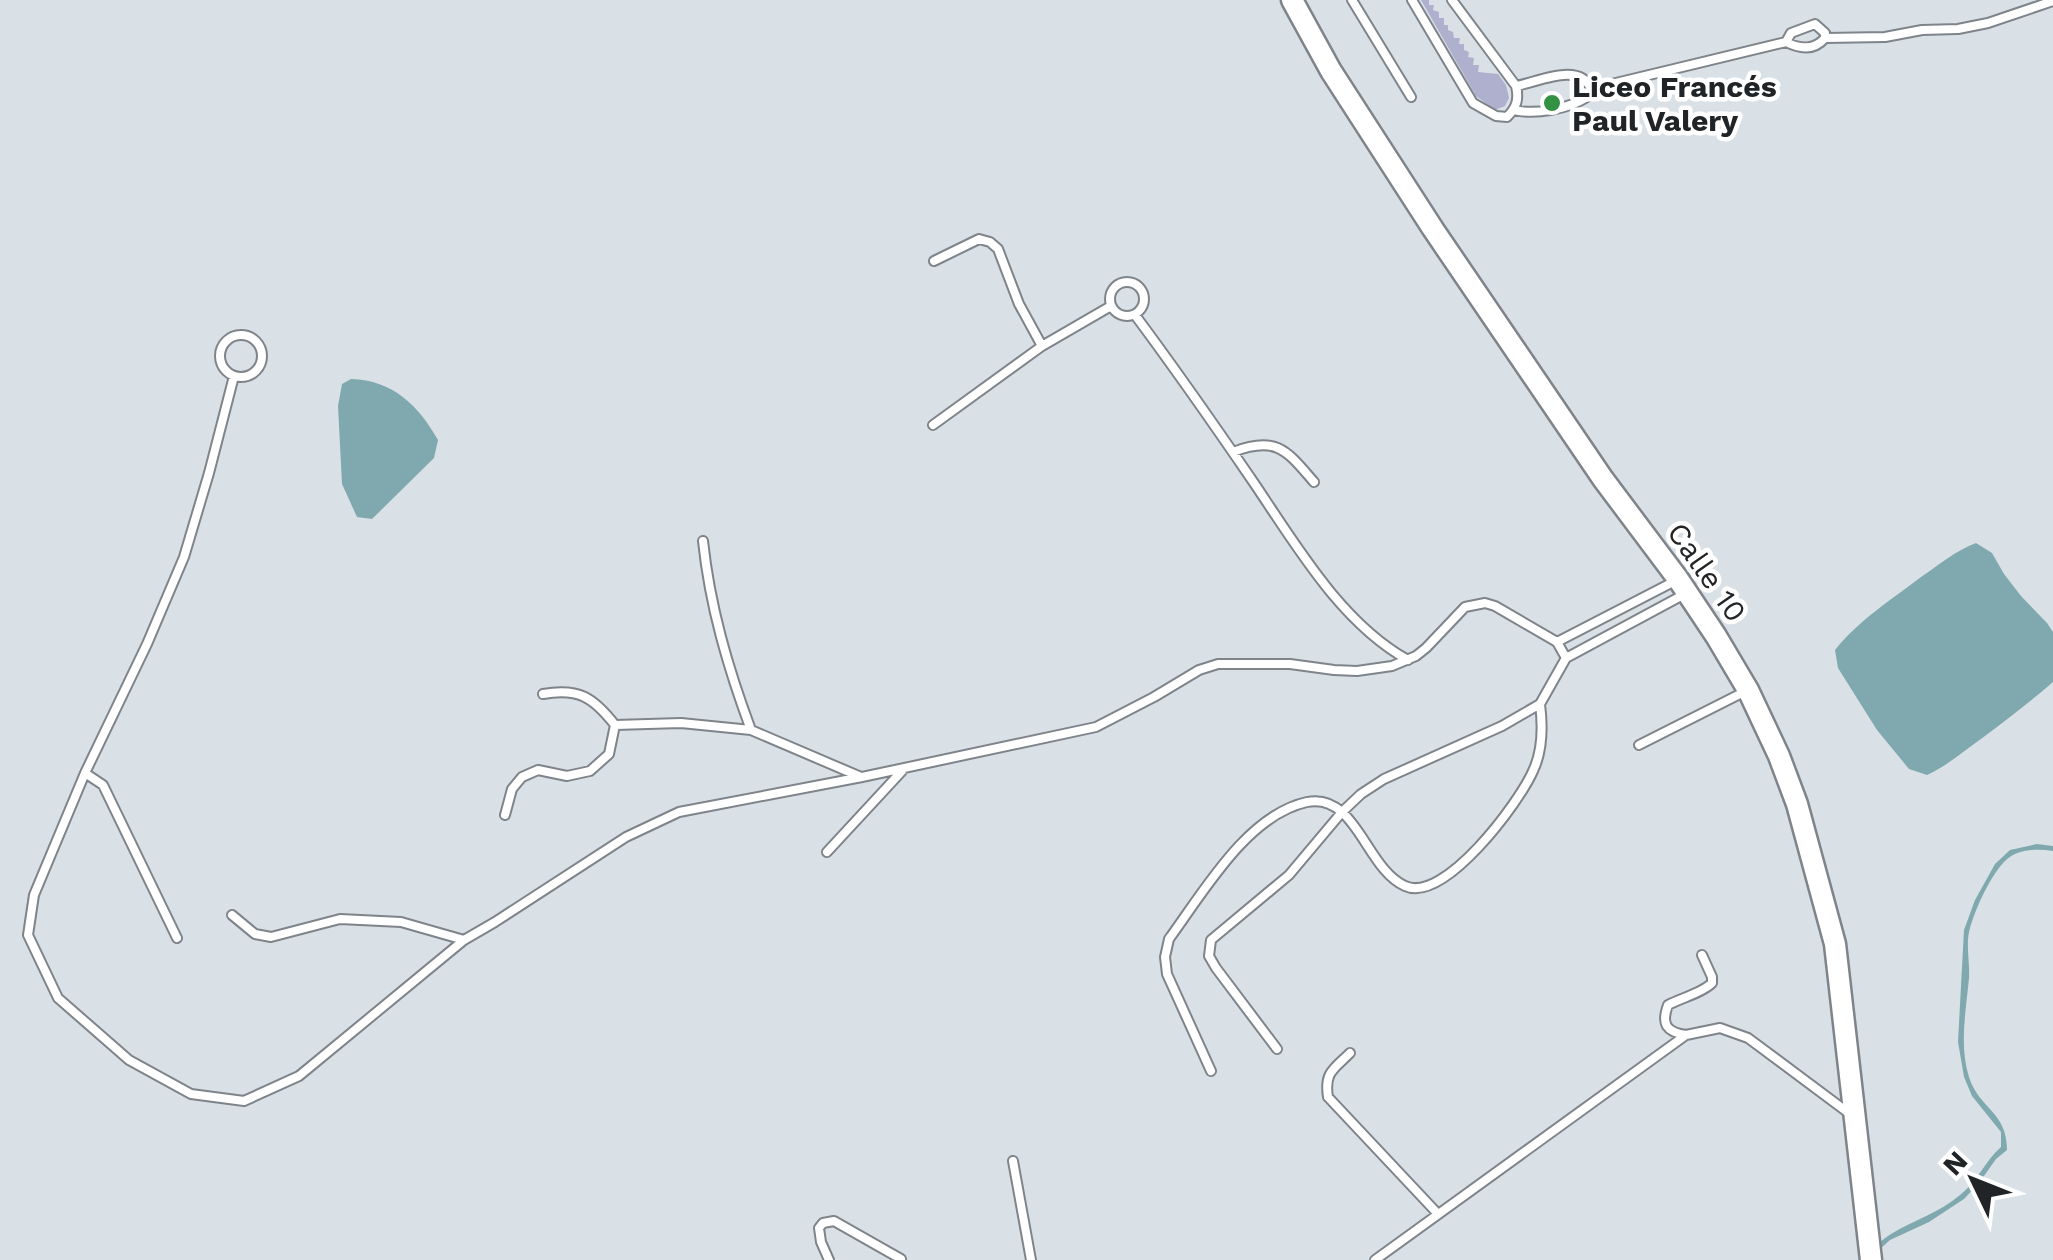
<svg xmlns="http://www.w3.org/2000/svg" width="2053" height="1260" font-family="'Work Sans',sans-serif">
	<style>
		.green { fill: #aeb0cd }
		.water { fill: #7fa9ae }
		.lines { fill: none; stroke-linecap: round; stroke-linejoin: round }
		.service-casing { stroke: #7e848a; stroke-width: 12 }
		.secondary-casing { stroke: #7e848a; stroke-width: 25 }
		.service { stroke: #fff; stroke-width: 8 }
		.secondary { stroke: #fff; stroke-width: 20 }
		.poi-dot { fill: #339143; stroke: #fff; stroke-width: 4 }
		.labels { text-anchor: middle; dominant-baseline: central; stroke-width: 9; stroke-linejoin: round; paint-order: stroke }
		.poi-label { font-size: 30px; font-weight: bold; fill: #212426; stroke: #fff; text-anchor: start }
		.street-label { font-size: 30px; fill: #212426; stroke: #fff }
	</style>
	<rect width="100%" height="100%" fill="#d9e1e7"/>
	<!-- green -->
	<path class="green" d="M1421 0H1429V5H1434L1433 10 1439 12V18H1444V25H1448V30L1453 32 1454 38H1460L1459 44H1464V50L1469 52 1468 57 1474 58 1473 65H1479L1478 72 1498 74 1506 85 1509 98 1505 106 1495 110 1476 96Z"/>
	<!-- water -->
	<path class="water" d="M351 379C393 380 419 406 438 440L434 458 372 519 357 517 342 484 338 406 342 384Z
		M1976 543 1992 553 2004 574 2021 596 2047 623 2053 632V682C2031 701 2009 718 1985 736 1965 750 1950 764 1927 775L1909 769 1877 730 1838 668 1835 650C1859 620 1891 600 1921 577 1939 565 1955 551 1976 543Z
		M2037 844 2053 846V851C2040 849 2027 849 2015 854 1995 862 1974 911 1969 932 1966 947 1970 963 1969 978 1966 1011 1959 1045 1969 1077 1979 1109 2007 1111 2007 1150L1996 1159 1979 1183 1964 1199 1929 1222 1890 1240 1868 1260H1861C1870 1251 1880 1241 1891 1234 1914 1220 1939 1213 1960 1195 1977 1182 1985 1161 2001 1147V1132L1972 1096 1964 1077 1958 1042 1964 930 1975 900 1995 864 2010 850Z"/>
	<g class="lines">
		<!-- service casing -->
		<g class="service-casing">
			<path id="service" d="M1352 0 1411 97
				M1412 0 1473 103 1496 116 1507 117C1517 107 1519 99 1516 86L1452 0
				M1825 38 1885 37 1922 30 1958 29 1988 23 2053 1
				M1516 86C1538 82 1580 61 1591 89
				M1514 110C1536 115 1568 109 1587 97L1591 89 1786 42C1800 49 1814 51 1825 38V33L1815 24 1791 33 1786 42
				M934 261 979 239 990 242 998 249 1019 304 1042 346
				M1110 299a17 17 0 1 1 34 0a17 17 0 1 1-34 0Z
				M1135 315C1176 370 1215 426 1254 483 1296 545 1341 623 1408 660
				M220 356a21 21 0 1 1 42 0a21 21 0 1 1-42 0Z
				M234 376 209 473 184 557 147 644 85 773 34 895 28 935 58 998 129 1060 191 1094 244 1101 299 1076 464 940 495 922 626 837 679 812 862 777 1096 727 1154 697 1199 670 1218 664H1290L1334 670 1357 671 1392 666 1416 656 1426 648 1465 607 1485 603 1495 606 1557 642 1566 658
				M933 425 1042 346 1111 306
				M1233 452C1277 435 1287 451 1314 482
				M703 541C710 607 728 668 751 730L861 777
				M1557 642 1677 580
				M543 694C579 688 593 697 615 725
				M1639 745 1744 692
				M85 773 103 785 177 938
				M505 815 512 789 522 777 538 770 567 776 590 771 609 754 615 725 681 723 751 730
				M827 852 902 771
				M232 915 255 934 271 937 340 919 401 922 464 940
				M1686 1035C1666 1032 1661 1024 1668 1005 1681 998 1702 993 1712 983V977L1702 955
				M1277 1049 1216 968 1209 956 1211 940 1289 875 1342 812 1361 794 1384 779 1502 726 1540 704 1566 658 1683 595
				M1350 1053C1334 1069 1324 1072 1328 1097L1438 1214
				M1211 1071 1167 974 1165 957 1169 939C1203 893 1247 815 1307 802 1356 792 1366 869 1405 886 1444 904 1519 803 1533 771 1543 750 1543 727 1540 704
				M1013 1161 1031 1260
				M829 1260 821 1242 819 1228 823 1223 834 1221 901 1259
				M1375 1260 1686 1035 1720 1028 1748 1038 1850 1114"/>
		</g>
		<!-- secondary casing -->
		<g class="secondary-casing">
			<path id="secondary" d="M1292 0 1331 71 1433 229 1603 479 1678 579 1716 636 1748 690 1779 756 1797 804 1835 944 1871 1260"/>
		</g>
		<!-- service -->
		<use href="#service" class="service"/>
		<!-- secondary -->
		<use href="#secondary" class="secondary"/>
	</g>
	<!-- markers -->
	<circle class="poi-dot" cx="1552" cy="103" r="10"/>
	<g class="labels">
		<!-- poi labels -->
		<g class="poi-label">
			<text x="1572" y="86">Liceo Francés<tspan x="1572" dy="34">Paul Valery</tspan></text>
		</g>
		<!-- street labels -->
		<g class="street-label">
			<text transform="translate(1707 572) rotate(55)">Calle 10</text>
		</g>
	</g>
	<!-- north arrow -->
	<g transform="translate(1973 1180) rotate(313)" stroke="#ffffff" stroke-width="8" paint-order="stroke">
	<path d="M0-8L18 38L0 25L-18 38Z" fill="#212426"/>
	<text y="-15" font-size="28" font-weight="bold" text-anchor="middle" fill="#212426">N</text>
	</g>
</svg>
